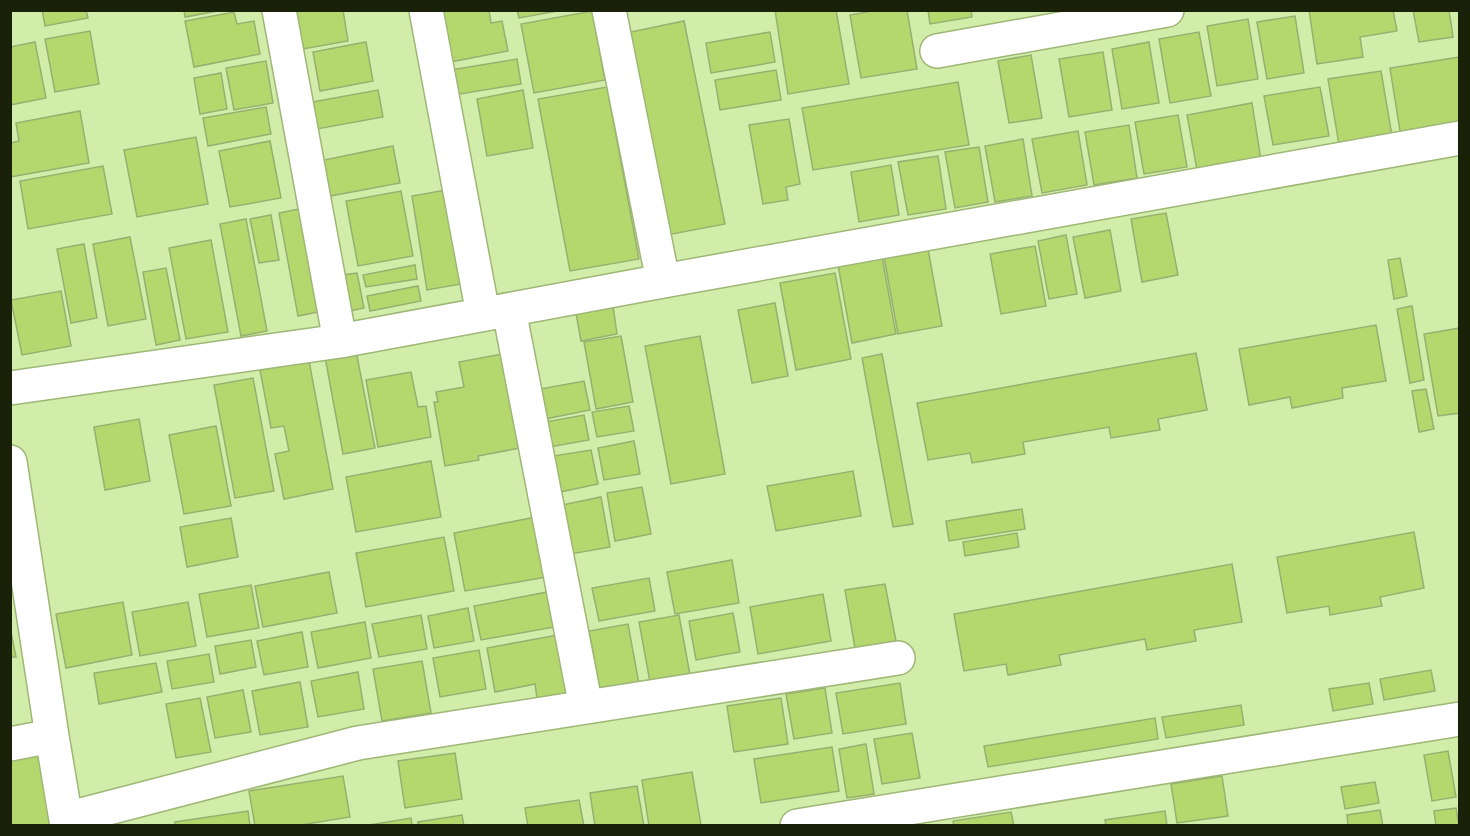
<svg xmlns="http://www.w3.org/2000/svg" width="1470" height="836" font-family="'Asap Condensed',sans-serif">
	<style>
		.building { fill: #b4d86e; stroke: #98b06f; stroke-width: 1.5 }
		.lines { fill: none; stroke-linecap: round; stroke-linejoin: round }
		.minor-casing { stroke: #9fb776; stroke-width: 36 }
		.minor { stroke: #fff; stroke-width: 33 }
	</style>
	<rect width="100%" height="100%" fill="#d2eca9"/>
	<!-- building -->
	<path class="building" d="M42 10H86L88 18 45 26Z
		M184 10H223L185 17Z
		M296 10H343L348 41 303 49Z
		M440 10H489L491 23 502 21 508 51 450 62Z
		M517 10H563L519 18Z
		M775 10H836L849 84 788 94Z
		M877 10H907L917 69 861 78 850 15Z
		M928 10H971L972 17 930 24Z
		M1309 10H1393L1397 31 1360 37 1363 57 1317 64Z
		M1413 10H1449L1453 37 1419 42Z
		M592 11 605 80 534 93 521 24Z
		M234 12 237 24 254 21 260 54 194 67 185 21Z
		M1295 16 1304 73 1267 79 1257 22Z
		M1248 19 1258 79 1217 86 1207 26Z
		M684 21 725 224 667 235 626 33Z
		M90 31 99 84 55 92 45 39Z
		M770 32 775 62 711 73 706 43Z
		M1199 32 1211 96 1170 103 1159 39Z
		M35 42 46 98 10 105V47Z
		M366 42 373 81 320 91 313 52Z
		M1149 42 1159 103 1122 109 1112 49Z
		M1103 52 1112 110 1069 117 1059 59Z
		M1031 55 1042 118 1009 123 998 61Z
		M1460 57V127L1401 137 1390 68Z
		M517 59 521 84 454 95 450 70Z
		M266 61 273 103 234 110 226 68Z
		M776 70 781 100 720 110 715 80Z
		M1381 71 1392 136 1339 145 1328 79Z
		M221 73 227 109 200 114 194 78Z
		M958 82 969 145 813 170 802 108Z
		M607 87 639 259 570 271 538 99Z
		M1320 87 1329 136 1273 145 1264 96Z
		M378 90 383 117 317 129 312 102Z
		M523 90 533 148 487 156 477 99Z
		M1252 103 1261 160 1197 170 1187 115Z
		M266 107 271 134 208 146 203 118Z
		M80 111 89 163 10 177V143L19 141 16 123Z
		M1178 115 1187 167 1144 174 1135 122Z
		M789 119 800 184 786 187 788 200 763 204 749 125Z
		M1129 125 1137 178 1094 185 1085 132Z
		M1078 131 1087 185 1042 193 1032 139Z
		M196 137 208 204 137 217 124 150Z
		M1023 139 1032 196 995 202 985 146Z
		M270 141 281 198 230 207 219 151Z
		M393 146 400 183 325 197 319 161Z
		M979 147 988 202 955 208 945 152Z
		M938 156 946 209 908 215 898 162Z
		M891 165 899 215 859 222 851 172Z
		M103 166 112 214 28 229 20 181Z
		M451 189 467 283 427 290 412 196Z
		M401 191 413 256 358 266 346 201Z
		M304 208 323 311 298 316 279 213Z
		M1166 213 1178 275 1142 282 1131 219Z
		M271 215 279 260 259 263 250 219Z
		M246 219 267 331 241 336 220 224Z
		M1110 230 1121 291 1085 298 1073 237Z
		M1066 235 1077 294 1049 299 1038 241Z
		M130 237 146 319 108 326 93 244Z
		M211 240 228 332 186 339 169 248Z
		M84 244 97 318 71 323 57 249Z
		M1035 246 1046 306 1001 314 990 254Z
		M928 249 942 326 898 334 884 257Z
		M882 257 896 334 852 343 838 265Z
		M1400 258 1407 296 1394 299 1388 260Z
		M415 265 417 279 366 287 363 275Z
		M166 268 180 340 156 345 143 272Z
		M357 273 364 308 341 313 334 276Z
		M835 273 851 359 796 370 780 283Z
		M418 286 421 301 370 311 367 296Z
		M61 291 71 346 22 355 11 300Z
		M775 303 788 376 752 383 738 310Z
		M613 306 617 334 581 341 576 313Z
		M1412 306 1424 380 1410 383 1397 309Z
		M1376 325 1386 381 1342 388 1343 398 1292 408 1290 397 1249 405 1239 349Z
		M1460 328V413L1438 416 1424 334Z
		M621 336 633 402 596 409 584 342Z
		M700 336 725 474 671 484 645 346Z
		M356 351 375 448 343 454 325 357Z
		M507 353 525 447 478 456 479 460 445 466 434 402H438L436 392 464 387 459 362Z
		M1196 353 1207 410 1158 419 1160 430 1111 438 1109 427 1023 442 1025 454 972 463 970 453 928 460 917 403Z
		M882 354 913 524 893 527 862 358Z
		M309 361 333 489 284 499 275 454 289 451 284 426 271 428 260 370Z
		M411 372 418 407 426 406 431 437 378 447 366 380Z
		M253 378 274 491 235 498 214 385Z
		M584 381 590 410 545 419 540 389Z
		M1426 389 1434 429 1419 432 1412 391Z
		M629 406 634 431 597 437 592 412Z
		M584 415 589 440 550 447 545 422Z
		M139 419 150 481 105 490 94 427Z
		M216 426 231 506 184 514 169 435Z
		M634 441 640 474 604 480 598 448Z
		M591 450 598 484 560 492 553 456Z
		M431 461 441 517 356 532 346 477Z
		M853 471 861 516 776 531 767 486Z
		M642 487 651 534 615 541 607 493Z
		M601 497 610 547 571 554 562 505Z
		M1022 509 1025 529 949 541 946 521Z
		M536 517 547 577 465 591 454 533Z
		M231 518 238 557 187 567 180 527Z
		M1414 532 1424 588 1380 597 1382 606 1330 615 1329 606 1287 613 1277 557Z
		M1017 533 1019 547 965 556 963 542Z
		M444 537 454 591 366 607 356 553Z
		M732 560 739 603 675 614 667 572Z
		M1232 564 1242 622 1194 630 1196 641 1147 650 1145 639 1059 655 1061 665 1008 675 1006 664 964 671 954 614Z
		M329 572 337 613 263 627 255 586Z
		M649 578 655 611 599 621 592 588Z
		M885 584 896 641 855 648 845 590Z
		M251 585 259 628 207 637 199 594Z
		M553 591 560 626 481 640 474 606Z
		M823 594 831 641 758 654 750 607Z
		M123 602 132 655 66 668 56 614Z
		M188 602 196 646 140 656 132 612Z
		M468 608 474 641 434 648 428 616Z
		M733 613 740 652 696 660 689 621Z
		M421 615 427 649 379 657 372 624Z
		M679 615 690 675 650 682 639 622Z
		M365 622 371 658 318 668 311 632Z
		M628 624 639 684 600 691 589 631Z
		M10 627 16 657H10Z
		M302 632 308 667 264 675 257 641Z
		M563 634 574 692 537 698 535 684 495 692 487 648Z
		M251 640 256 667 220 674 215 646Z
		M479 650 486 689 440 697 433 658Z
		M209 654 214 682 172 689 167 661Z
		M422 661 431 713 382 721 373 669Z
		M156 663 162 692 99 704 94 673Z
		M1431 670 1435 691 1384 700 1380 679Z
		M358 672 364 709 318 717 311 681Z
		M300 682 308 727 260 735 252 691Z
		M900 683 906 724 843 734 836 693Z
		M1369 683 1373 704 1333 711 1329 689Z
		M825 688 832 733 794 739 786 694Z
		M243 690 251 732 215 738 207 697Z
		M200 698 211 752 176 758 166 704Z
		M781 698 788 744 734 752 727 706Z
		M1241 705 1244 725 1166 738 1162 717Z
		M1155 718 1158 739 988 767 984 746Z
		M912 733 920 778 882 784 874 739Z
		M866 744 874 794 847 798 839 749Z
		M832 747 839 791 761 803 754 759Z
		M1448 751 1456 797 1432 801 1424 755Z
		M455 753 462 799 405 808 398 761Z
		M39 754 53 826H10V760Z
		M692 772 701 825 649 826 642 780Z
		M343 776 350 817 295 826H255L249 791Z
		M1222 776 1228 816 1177 823 1171 784Z
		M1375 782 1379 803 1345 809 1341 787Z
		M637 786 644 826H595L590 793Z
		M579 800 584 826H528L525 808Z
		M1456 808 1459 826H1436L1434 811Z
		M1380 810 1383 826H1348L1347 815Z
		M248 811 250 826H175V822Z
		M1165 811 1167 826H1106L1105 820Z
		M1011 812 1014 826H954L953 821Z
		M462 815 464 826H418V822Z
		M411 818 412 826H363Z"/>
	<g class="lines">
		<!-- minor casing -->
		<g class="minor-casing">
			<path id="minor" d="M279 10 340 341
				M426 10 483 314
				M609 10 663 281
				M937 51 1167 10
				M509 310 586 707
				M10 388 340 341 663 281 1460 138
				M10 462 52 736 67 826
				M10 744 52 736
				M66 819 358 743 898 658
				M797 826 1460 719"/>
		</g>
		<!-- minor -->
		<use href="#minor" class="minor"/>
	</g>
	<!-- border -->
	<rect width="1470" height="836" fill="none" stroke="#192208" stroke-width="24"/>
</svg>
